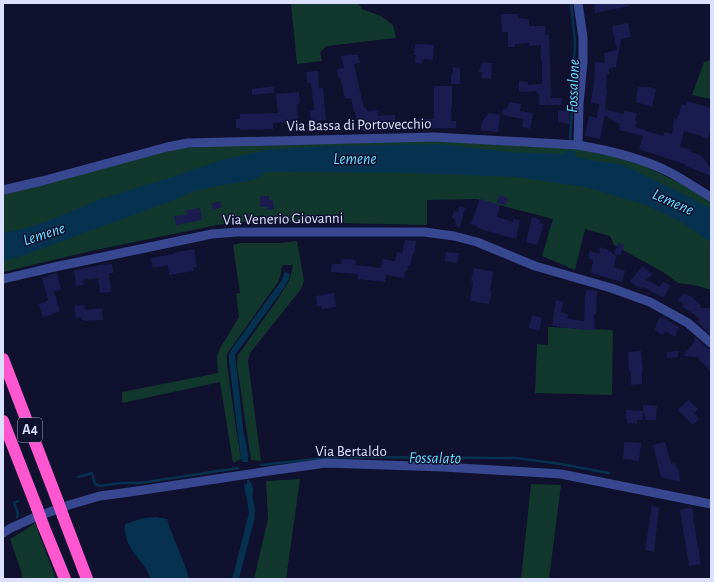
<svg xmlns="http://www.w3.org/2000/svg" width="714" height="582" font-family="'Alegreya Sans',sans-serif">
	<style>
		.green { fill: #12382e }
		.water { fill: #07324f }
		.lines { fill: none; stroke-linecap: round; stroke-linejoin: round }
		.stream { stroke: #07324f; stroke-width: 2.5 }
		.building { fill: #1a1c50 }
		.minor { stroke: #374890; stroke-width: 9 }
		.highway { stroke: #ff57cf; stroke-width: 12 }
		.highway-bridge { stroke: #ff57cf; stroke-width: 12 }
		.labels { text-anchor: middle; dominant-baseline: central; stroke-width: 3; stroke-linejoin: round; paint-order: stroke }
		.shield { fill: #0f112e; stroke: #9ea2c0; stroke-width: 1 }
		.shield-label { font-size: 14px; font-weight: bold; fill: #dce0ff }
		.street-label { font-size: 15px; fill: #dce0ff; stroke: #0f112e }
		.water-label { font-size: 16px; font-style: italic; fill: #6addff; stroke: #0f112e }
	</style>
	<rect width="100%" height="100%" fill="#0f112e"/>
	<!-- green -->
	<path class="green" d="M291 3H358L362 9 381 16 393 25 396 38 327 46 320 52 322 61 297 64Z
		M711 60V99L692 95 704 62Z
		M448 140 574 148 605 153 647 167 692 189 711 200V290L694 285 678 283 663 272 614 245 610 236 585 229 575 270 542 256 553 219 477 199 427 200V225L252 221 217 225 91 251 3 272V193L169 149 255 144Z
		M297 241 304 281 301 289 250 353 248 361 261 461 251 460 237 365 238 355 278 299 290 279 293 265H282L281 273 278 282 231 348 227 354V365L236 428 241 459 233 463 220 382 122 403V392L218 373 217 357 219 350 239 317 236 294 240 293 233 245 241 243H282Z
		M548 327 613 330 612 395 535 393 537 344 548 345Z
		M300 479 286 579H254L268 519 266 481Z
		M531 484 561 485 549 579H521Z
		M35 523 56 579H22V574L10 539 25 530Z"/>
	<!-- water -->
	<path class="water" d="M436 144 510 152 561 154 565 153 567 150 574 151 577 157 595 161 621 164 689 197 711 209V242L681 222 646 205 585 187 518 177 408 173 265 172 259 178 250 181 216 186 192 192 174 200 19 257 3 261V233L26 228 53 219 101 199 169 178 224 159 266 150 330 146Z
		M285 272 290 274 289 279 279 295 235 355 244 436 245 437 248 456V462H243L241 459 229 361V354L233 347 281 281Z
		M247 480H249C252 484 254 488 253 492 253 497 252 494 253 499 255 507 255 513 254 521L239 578V579H231L233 576 249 513 247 499 245 493 244 486 247 483Z
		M156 517 167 519C173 540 184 558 189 579H151C149 575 147 571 145 567 135 554 123 543 125 524L144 518Z"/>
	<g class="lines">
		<!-- stream -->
		<path class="stream" d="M570 142 575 42 571 3
			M261 465 335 457 516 458 561 464 609 473
			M78 477 92 473 95 484 100 486 120 483H140L238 468
			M17 517 18 513 14 503 18 501"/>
	</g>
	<!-- building -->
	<path class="building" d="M594 3H630V6L595 13 594 6H595Z
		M501 14H518V18L529 19V26H545L546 35H549L551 98H562L561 105H539V95L537 94V91L520 92 519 90V81L528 82V85L542 84V60H541V45L529 46V43L515 44V47H508V32H502Z
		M628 23 631 37 621 39 616 67 609 68V74H607L606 89H607L605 109 623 114 624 111 637 113 635 120 637 121 635 127 663 136 665 132 672 134 674 118 677 119 682 104 685 105 687 101 711 108V129L708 139 701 137V136L684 131 680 147 692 150 691 152 701 155 709 166 711 167V176L686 166 687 165 639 149 643 136 619 130 620 124 613 121 605 115 600 139 585 136 589 116 597 118 598 108H597H599V104L591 103 593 87H594L595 62 605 63 604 53 617 50 612 26Z
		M415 44 434 45 433 60 423 59 422 64 415 63 416 55H414Z
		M351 54 352 55H358L360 63 354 64 364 108 366 107 367 111 378 110V116L395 115V130L359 131 355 112H354L351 98 345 99 340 77H338L337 69 344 68 341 56Z
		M481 63H492L491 79 481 78 482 72H479Z
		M453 67 460 68V84H451V74H453Z
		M318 71 319 88H323L326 120 311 122 310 111 314 110 311 83H307L306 72Z
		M274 86V93L252 95V89Z
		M434 86H452V108H451V121H456V128H418V119H434Z
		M638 87H649L656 89 652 107 636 102Z
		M299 92 300 103 297 104 298 122 273 123V129L240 130V128H236V119H240V114L278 113 276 94Z
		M509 102 521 104 520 111 533 113 530 129 522 127 523 119 502 115 503 109 507 110Z
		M558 111H569L570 124 558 122Z
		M489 113 500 115 498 132 481 130 482 123 484 119Z
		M499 195 508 198 506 205 497 203Z
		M260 196H269V200H273L274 209 267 210V207H260Z
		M480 199 500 205 497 217 513 222V219L520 220 516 239 483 230 477 227V226L471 224Z
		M220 201 222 207 213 210 211 204Z
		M459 206 465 208 460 227 455 226 456 222 455 221V219L452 218 454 211 458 212Z
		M200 208 202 220 176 225 174 216 187 215 186 210Z
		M532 217 540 220V223L543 224 542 228H543L537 245 526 242Z
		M405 240 416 241 414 254H413L410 266H408L407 271H405L404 278 386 275 385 282 358 279V274L331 272 332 264H341L342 259 356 260 355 265 381 268 382 259 395 261 397 252 402 253Z
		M618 243 624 245 621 255 614 254Z
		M600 247 604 249 605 248 616 256 614 267 625 271 622 282 591 273 593 260 588 258 590 251 599 253Z
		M194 249 197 267 193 268 194 271 169 275 168 265 153 268 151 258 174 254 173 253Z
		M446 252 459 253 457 263 445 261Z
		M112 264 113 273H109L111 292 100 293 98 278 83 280 84 285 76 286 74 270 97 266V265Z
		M643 266 652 274 646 280 660 287 663 282 670 285 664 298 643 287 641 289 638 286 637 287 630 281Z
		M474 268 493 272 490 291H492L489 304 470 301 473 282 471 281Z
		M57 273 61 290 54 291 60 311 51 314 52 315 43 317 39 304 46 302V301L48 300 42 278 49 276V275Z
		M586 290 597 291 596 314H594L595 330H584L552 326 556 300 563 302 561 313 568 314 567 319 584 321 585 296Z
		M334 293 336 307 322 309 321 306H317L316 296Z
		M684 293 689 296H690L701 305 700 308H711V335L702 327H703L697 322 700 319 682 306 684 304 678 300Z
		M84 305 85 310 102 308 103 320 87 321 82 320 81 317 76 318 74 306Z
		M532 315 542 318 539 331 529 328Z
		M660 317 664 318 679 327 675 337 665 331 663 335 655 330 656 325Z
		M695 337 707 348 711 349V372L704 364H703L698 357 683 356 695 341 694 339Z
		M641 351 643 371H642V384L631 385V371L629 372 628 352Z
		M678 351V357L667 358V352Z
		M688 400 698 409 694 414 698 415 696 417 699 419 693 425 678 410Z
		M643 405 657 406 656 420H646L643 410Z
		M626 410 643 411 642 420H637V424L627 423V419H626Z
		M624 442 641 443 639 461 623 459Z
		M665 442 671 464 675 463 679 472 680 482 661 477 653 445Z
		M652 505 659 508 654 552 645 550Z
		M692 507 694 518H693L701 564 689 566 680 510Z"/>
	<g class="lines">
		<!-- minor -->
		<path class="minor" d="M578 145 579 104 583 62V38L578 3
			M3 190 42 181 167 147 188 143 434 137 578 145C607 150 642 158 669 172 683 179 697 189 711 197
			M3 279C22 275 40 270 59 266 110 255 161 245 212 234L237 232H424L454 236 477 242 535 266 611 288 650 302 688 323 711 343
			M3 533 11 528 33 518 69 505 100 496 130 492 269 471 326 463 443 467 561 474 711 504"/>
		<!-- highway -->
		<path class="highway" d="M3 359 58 502
			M3 421 37 508
			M63 516 87 579
			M43 525 65 579"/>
		<!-- highway-bridge -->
		<path class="highway-bridge" d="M58 502 63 516
			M37 508 43 525"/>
	</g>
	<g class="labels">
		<!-- shield labels -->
		<rect class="shield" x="18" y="418" width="24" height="24" rx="3"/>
		<g class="shield-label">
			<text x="30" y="430">A4</text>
		</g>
		<!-- street labels -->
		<g class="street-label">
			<text transform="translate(359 125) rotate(-1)">Via Bassa di Portovecchio</text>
			<text transform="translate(283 219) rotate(-1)">Via Venerio Giovanni</text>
			<text x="351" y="451">Via Bertaldo</text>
		</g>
		<!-- water labels -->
		<g class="water-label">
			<text transform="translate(573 86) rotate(-88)">Fossalone</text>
			<text x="355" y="159">Lemene</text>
			<text transform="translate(673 202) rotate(24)">Lemene</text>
			<text transform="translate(44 234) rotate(-18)">Lemene</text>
			<text transform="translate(435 458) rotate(1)">Fossalato</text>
		</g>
	</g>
	<!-- border -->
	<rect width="714" height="582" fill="none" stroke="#dce0ff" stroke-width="8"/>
</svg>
